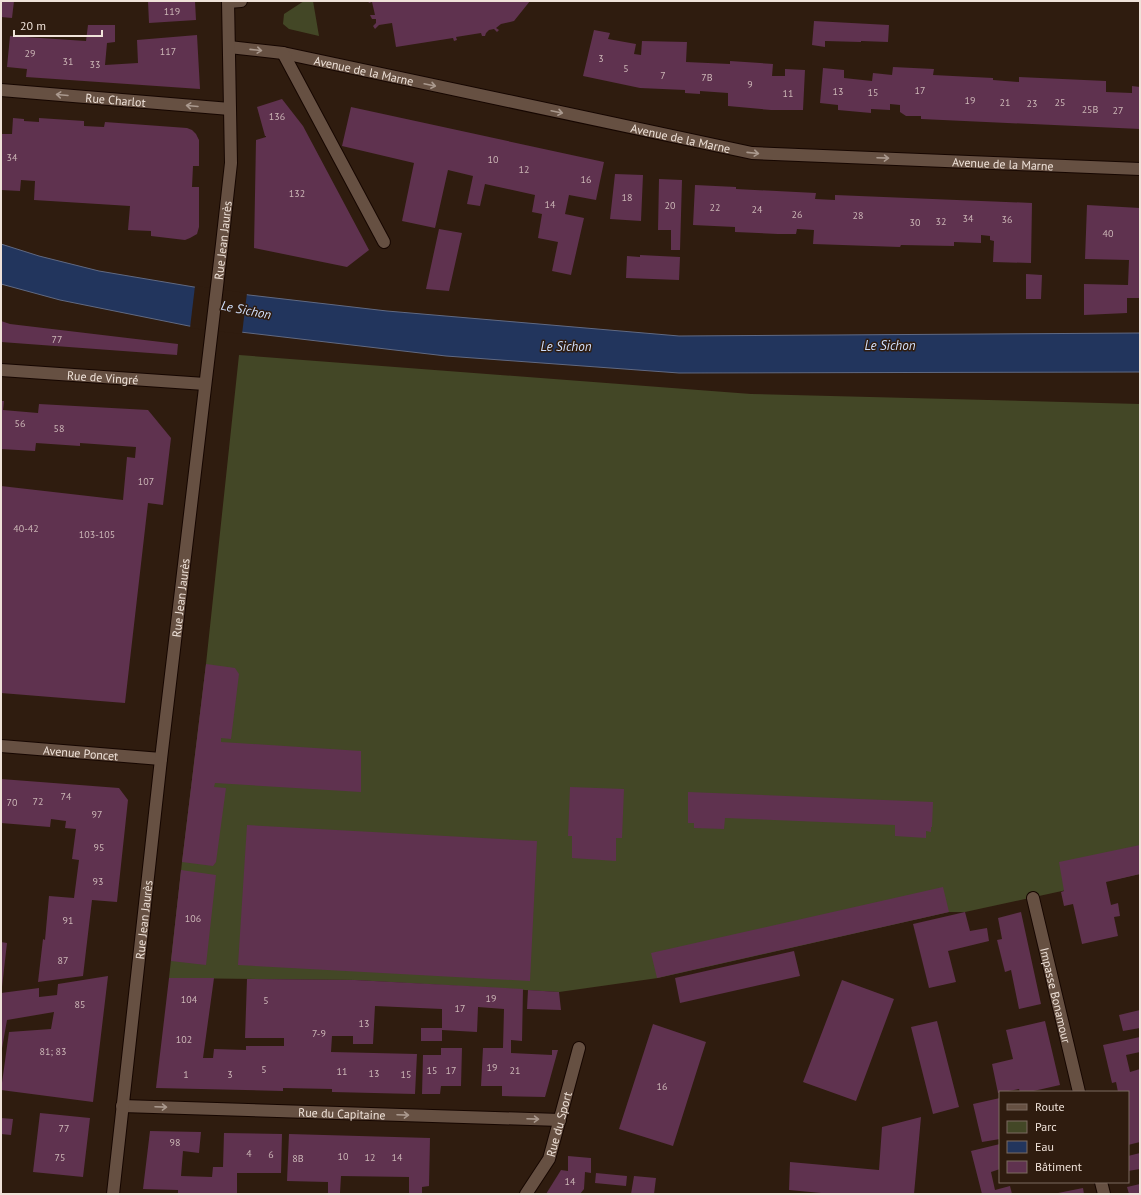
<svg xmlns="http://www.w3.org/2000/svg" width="1141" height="1195" font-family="'PT Sans',sans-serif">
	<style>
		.green { fill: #434726 }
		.water { fill: #22355d; stroke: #606982 }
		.pier { fill: #2f1c0f }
		.building { fill: #5f324f }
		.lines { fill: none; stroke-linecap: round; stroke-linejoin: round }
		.minor-casing { stroke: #160600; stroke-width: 14 }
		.minor { stroke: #665042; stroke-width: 12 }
		.oneway { stroke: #aa998e }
		.labels { text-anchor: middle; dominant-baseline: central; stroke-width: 3; stroke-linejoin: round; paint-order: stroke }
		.number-label { font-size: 10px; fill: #cbb6b6 }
		.street-label { font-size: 12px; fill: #efe2d9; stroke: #2f1c0f }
		.water-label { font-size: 13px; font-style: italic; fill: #d0dffc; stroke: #2f1c0f }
	</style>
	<rect width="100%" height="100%" fill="#2f1c0f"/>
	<!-- green -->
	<path class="green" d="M304 1H313L319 36 289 29 283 24 284 14Z
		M239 355 751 394 1140 404V874L965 912H949L658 978 559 992 355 980 169 978 182 862 206 664Z"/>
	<!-- water -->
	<path class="water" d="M1 244 39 256 99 271 194 287 249 295 387 311 679 336 1140 333V372L679 373 446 356 189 326 60 300 1 284Z"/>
	<!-- pier -->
	<path class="pier" d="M195 286 247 293 242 334 190 328Z"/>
	<!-- building -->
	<path class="building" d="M1 1H14L12 18 1 17Z
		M148 1H195L196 20 149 23Z
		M368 1H530L514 21 501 24 496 28 499 30 497 32 494 29 489 30 486 33 485 36H482L481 33 456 37 457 40 454 41 453 38 396 47 392 23 379 25 375 29 373 26 376 23V19H372L370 15H375L372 2 369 3Z
		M814 21 889 25 888 42 861 41V42L825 41V47L812 45Z
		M88 25H115V42L107 43 105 65 138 63 137 40 197 35 200 89 26 77 27 69 7 67 10 36 86 41Z
		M594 30 610 33 608 39 636 44 634 54 641 55 642 41 687 42 686 62 730 64V61L773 64 772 76H785V69L805 70 803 110H771L728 106V93L700 91V94L685 93V90L640 88 583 76Z
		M893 67 934 69 933 75 993 78V80L1019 82V77L1106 81V92L1132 93V86L1140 87V129L921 119V116H906L900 112V105L890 104V110L871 109V113L838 110V105L820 103 823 68 844 70V78L872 81 873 73 892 75Z
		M282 99 303 126 369 250 347 267 254 248 256 140 266 137V136H265L257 107Z
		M351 107 604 162 596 200 569 195 565 214 584 218 571 275 552 271 558 242 538 238 542 214 532 212 535 195 485 184 480 206 467 204 473 176 448 170 435 228 402 221 414 163 342 146Z
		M13 118 24 119V121L39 122V118L84 121V126L104 127 105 122 187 128 192 130 196 134 199 140V166H193L192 187H199V227L197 234 190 238 185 240 151 236V231L128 230 130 206 34 200 35 181 21 180 20 191 1 190V134H12Z
		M615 174 643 175 641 221 610 219Z
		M659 179 682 180 680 250H671V230H658Z
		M695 185 736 187V189L816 193 815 199 835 200V195L1032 203 1031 263 993 262 994 241 990 240V236L981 235V243L954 242V246L901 245 900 247 813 244 814 230 797 229 796 234H778L735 232V227L693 225Z
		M1087 205 1140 208V298H1127V313L1084 315V284L1128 285 1129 260 1085 259Z
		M439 229 462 233 449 291 426 289Z
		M640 255 680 257 679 280 626 278 627 256 640 257Z
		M1026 274 1042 275 1041 299H1026Z
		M1 321 10 324 178 344 177 355 1 342Z
		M1 401H4L3 410 38 413 39 404 148 410 171 438 163 505 148 503 125 703 1 693V486L123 500 127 457 135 458 136 447 80 443V446L36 443 35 451 1 449Z
		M206 664 235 668 239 674 231 739 221 738V742L361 751V792L215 783 214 787 226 788 216 862 213 866 182 862Z
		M1 779 119 788 128 800 117 902 92 900 83 976 38 982 43 939 45 940 49 896 74 898 79 860 72 859 76 829 65 828 66 821 51 819 50 827 1 823Z
		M570 787 624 789 622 838H616V861L572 858V836H568Z
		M688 792 933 802 932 827H931V832L926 831V838L895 836V825L725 818 724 829 694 828V823H688Z
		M247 825 537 841 530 981 238 965Z
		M1140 845V874L1106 882 1111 905 1118 903 1120 916 1114 917 1118 936 1082 944 1073 904 1064 906 1061 892 1064 891 1059 862Z
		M181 870 216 875 206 965 171 961Z
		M943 887 949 912 657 978 651 953Z
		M965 912 970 931 987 928 989 941 948 951 956 982 929 988 913 924Z
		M1021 912 1041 1004 1019 1009 1011 970 1005 972 997 940 1002 939 998 918Z
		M1 942 7 943 2 987H1Z
		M794 951 800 976 680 1003 675 978Z
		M108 976 93 1102 1 1090 9 1032 51 1029 54 1012 7 1020 1 1054V993L39 988V997L57 995 58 984Z
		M169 978H214L203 1058H213L214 1049 246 1050V1046H284V1038H245L247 979 355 980 523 989 522 1041 511 1040V1053L552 1055V1050H558L545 1097 502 1096V1086H481L483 1048H503L504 1009 478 1007 477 1032 442 1030V1041H421V1028H442V1009L375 1006 373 1044H353V1036H332L331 1052 417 1054 415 1094 332 1092V1089L283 1088V1091L156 1088Z
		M842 980 894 999 856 1101 803 1082Z
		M528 990 559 992 561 1010 527 1009Z
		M1140 1010V1028L1123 1031 1119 1015Z
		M937 1021 959 1107 933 1114 911 1027Z
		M1045 1021 1060 1085 1029 1092H1020L1019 1089 998 1093 992 1064 1013 1059 1006 1030Z
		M653 1024 706 1042 673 1146 619 1129Z
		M1140 1037V1052L1126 1055 1130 1072 1140 1069V1142L1128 1145V1092H1118L1116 1082 1112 1083 1103 1045Z
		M441 1048H462L461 1086H441L440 1094H422L423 1055H441Z
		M1000 1098V1139L982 1142 973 1104Z
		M40 1113 90 1118 83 1177 33 1172Z
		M921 1117 914 1194H832L789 1190 790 1162 879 1170 882 1127Z
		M1 1118 13 1119 11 1135 1 1134Z
		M150 1131 201 1132 199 1153 183 1151 181 1176 212 1177 213 1167H223L224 1133 282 1134 281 1173H237V1194H178V1190L143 1189Z
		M289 1134 430 1138 429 1186 422 1187V1194H409V1177L341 1176 340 1193H328V1182L287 1181Z
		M1000 1144V1169L991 1172 995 1190 1010 1186 1012 1194H982L971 1151Z
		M1140 1153V1169L1128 1171V1156Z
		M568 1156 591 1158V1173L585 1172 584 1189 580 1194H546L561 1170 568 1171Z
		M596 1173 627 1176 626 1186 595 1183Z
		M634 1176 656 1178 654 1194H631Z
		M1140 1184V1194H1129L1127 1187Z
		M1083 1188 1084 1194H1058V1193Z"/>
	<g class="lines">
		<!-- minor casing -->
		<g class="minor-casing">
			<g id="minor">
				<path d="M228 2 241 1"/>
				<path id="s1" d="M229 47 283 53 752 153 1140 169"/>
				<path d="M283 53 384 242"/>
				<path id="s2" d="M1 90 230 109"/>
				<path id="s3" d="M1 370 205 384"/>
				<path id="s4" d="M1 746 161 759"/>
				<path id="s5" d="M1033 898 1079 1092"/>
				<path id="s6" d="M122 1106 560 1120"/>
				<path d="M1101 1182 1104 1194"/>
				<path id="s7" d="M113 1194 161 759 222 244 231 163 228 1"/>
				<path id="s8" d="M526 1194 549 1159 579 1048"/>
			</g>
		</g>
		<!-- minor -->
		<use href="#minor" class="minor"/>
	</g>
	<!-- one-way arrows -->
	<defs><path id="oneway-shaft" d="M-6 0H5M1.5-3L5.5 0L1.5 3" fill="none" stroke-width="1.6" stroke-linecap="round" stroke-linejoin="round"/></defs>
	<g class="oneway">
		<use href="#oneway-shaft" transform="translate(256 50) rotate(6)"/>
		<use href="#oneway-shaft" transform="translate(430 85) rotate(12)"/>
		<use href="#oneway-shaft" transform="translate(62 95) rotate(-175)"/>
		<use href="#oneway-shaft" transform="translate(192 106) rotate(-175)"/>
		<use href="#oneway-shaft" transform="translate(557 112) rotate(12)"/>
		<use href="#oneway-shaft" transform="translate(753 153) rotate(6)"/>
		<use href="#oneway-shaft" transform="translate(883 158) rotate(2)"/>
		<use href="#oneway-shaft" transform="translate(161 1107) rotate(2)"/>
		<use href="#oneway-shaft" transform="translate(403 1115) rotate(2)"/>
		<use href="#oneway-shaft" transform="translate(533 1119) rotate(2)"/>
	</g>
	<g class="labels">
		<!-- number labels -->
		<g class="number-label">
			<text x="172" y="11">119</text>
			<text x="168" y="51">117</text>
			<text x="30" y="53">29</text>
			<text x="601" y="58">3</text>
			<text x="68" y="61">31</text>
			<text x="95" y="64">33</text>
			<text x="626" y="68">5</text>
			<text x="663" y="75">7</text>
			<text x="707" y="77">7B</text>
			<text x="750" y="84">9</text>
			<text x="920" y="90">17</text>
			<text x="838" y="91">13</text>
			<text x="873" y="92">15</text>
			<text x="788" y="93">11</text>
			<text x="970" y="100">19</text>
			<text x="1005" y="102">21</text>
			<text x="1060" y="102">25</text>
			<text x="1032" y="103">23</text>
			<text x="1090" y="109">25B</text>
			<text x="1118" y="110">27</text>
			<text x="277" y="116">136</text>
			<text x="12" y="157">34</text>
			<text x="493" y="159">10</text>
			<text x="524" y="169">12</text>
			<text x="586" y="179">16</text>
			<text x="297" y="193">132</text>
			<text x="627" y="197">18</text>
			<text x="550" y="204">14</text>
			<text x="670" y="205">20</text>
			<text x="715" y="207">22</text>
			<text x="757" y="209">24</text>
			<text x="797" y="214">26</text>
			<text x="858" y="215">28</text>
			<text x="968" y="218">34</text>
			<text x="1007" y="219">36</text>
			<text x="941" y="221">32</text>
			<text x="915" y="222">30</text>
			<text x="1108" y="233">40</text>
			<text x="57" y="339">77</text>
			<text x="20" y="423">56</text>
			<text x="59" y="428">58</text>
			<text x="146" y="481">107</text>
			<text x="26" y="528">40-42</text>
			<text x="97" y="534">103-105</text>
			<text x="66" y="796">74</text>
			<text x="38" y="801">72</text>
			<text x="12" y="802">70</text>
			<text x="97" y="814">97</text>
			<text x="99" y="847">95</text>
			<text x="98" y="881">93</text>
			<text x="193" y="918">106</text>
			<text x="68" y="920">91</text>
			<text x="63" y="960">87</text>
			<text x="491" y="998">19</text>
			<text x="189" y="999">104</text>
			<text x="266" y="1000">5</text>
			<text x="80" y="1004">85</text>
			<text x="460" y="1008">17</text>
			<text x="364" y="1023">13</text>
			<text x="319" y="1033">7-9</text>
			<text x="184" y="1039">102</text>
			<text x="53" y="1051">81; 83</text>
			<text x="492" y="1067">19</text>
			<text x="264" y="1069">5</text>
			<text x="432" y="1070">15</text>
			<text x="451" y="1070">17</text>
			<text x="515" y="1070">21</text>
			<text x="342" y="1071">11</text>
			<text x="374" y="1073">13</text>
			<text x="186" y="1074">1</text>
			<text x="230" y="1074">3</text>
			<text x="406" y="1074">15</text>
			<text x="662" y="1086">16</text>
			<text x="64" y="1128">77</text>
			<text x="175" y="1142">98</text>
			<text x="249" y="1153">4</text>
			<text x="271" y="1154">6</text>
			<text x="343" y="1156">10</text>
			<text x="60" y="1157">75</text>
			<text x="370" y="1157">12</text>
			<text x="397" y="1157">14</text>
			<text x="298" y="1158">8B</text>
			<text x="570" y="1181">14</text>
		</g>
		<!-- street labels -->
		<g class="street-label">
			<text stroke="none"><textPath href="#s1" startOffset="137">Avenue de la Marne</textPath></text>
			<text stroke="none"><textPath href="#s2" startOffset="115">Rue Charlot</textPath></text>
			<text stroke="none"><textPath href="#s1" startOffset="461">Avenue de la Marne</textPath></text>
			<text stroke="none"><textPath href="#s1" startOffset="785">Avenue de la Marne</textPath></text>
			<text stroke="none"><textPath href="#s7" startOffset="960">Rue Jean Jaurès</textPath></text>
			<text stroke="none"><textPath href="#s3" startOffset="102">Rue de Vingré</textPath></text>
			<text stroke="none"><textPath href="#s7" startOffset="600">Rue Jean Jaurès</textPath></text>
			<text stroke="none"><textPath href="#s4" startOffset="80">Avenue Poncet</textPath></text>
			<text stroke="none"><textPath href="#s7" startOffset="276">Rue Jean Jaurès</textPath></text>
			<text stroke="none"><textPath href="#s5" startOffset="100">Impasse Bonamour</textPath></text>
			<text stroke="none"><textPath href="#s6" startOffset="220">Rue du Capitaine</textPath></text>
			<text stroke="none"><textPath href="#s8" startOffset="78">Rue du Sport</textPath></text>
		</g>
		<!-- water labels -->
		<g class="water-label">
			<text transform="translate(246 310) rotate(11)">Le Sichon</text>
			<text x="890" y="345">Le Sichon</text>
			<text x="566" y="346">Le Sichon</text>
		</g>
	</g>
	<!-- border -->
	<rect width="1141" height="1195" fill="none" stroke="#efe2d9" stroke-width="4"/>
	<!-- legend -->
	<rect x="999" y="1091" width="130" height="92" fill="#2f1c0f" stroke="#7c6b60"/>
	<rect x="1007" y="1104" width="20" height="6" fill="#665042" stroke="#7c6b60"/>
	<text x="1035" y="1111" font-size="12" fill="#efe2d9">Route</text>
	<rect x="1007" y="1121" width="20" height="12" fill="#434726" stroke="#7c6b60"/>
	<text x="1035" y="1131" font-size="12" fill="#efe2d9">Parc</text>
	<rect x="1007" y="1141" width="20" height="12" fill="#22355d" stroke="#7c6b60"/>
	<text x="1035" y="1151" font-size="12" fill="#efe2d9">Eau</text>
	<rect x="1007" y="1161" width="20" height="12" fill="#5f324f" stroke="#7c6b60"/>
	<text x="1035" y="1171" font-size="12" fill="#efe2d9">Bâtiment</text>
	<!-- scale -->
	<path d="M14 30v6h88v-6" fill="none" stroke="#efe2d9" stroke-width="2"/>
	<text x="20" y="30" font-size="12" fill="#efe2d9" stroke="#2f1c0f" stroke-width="3" paint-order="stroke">20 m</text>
</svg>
